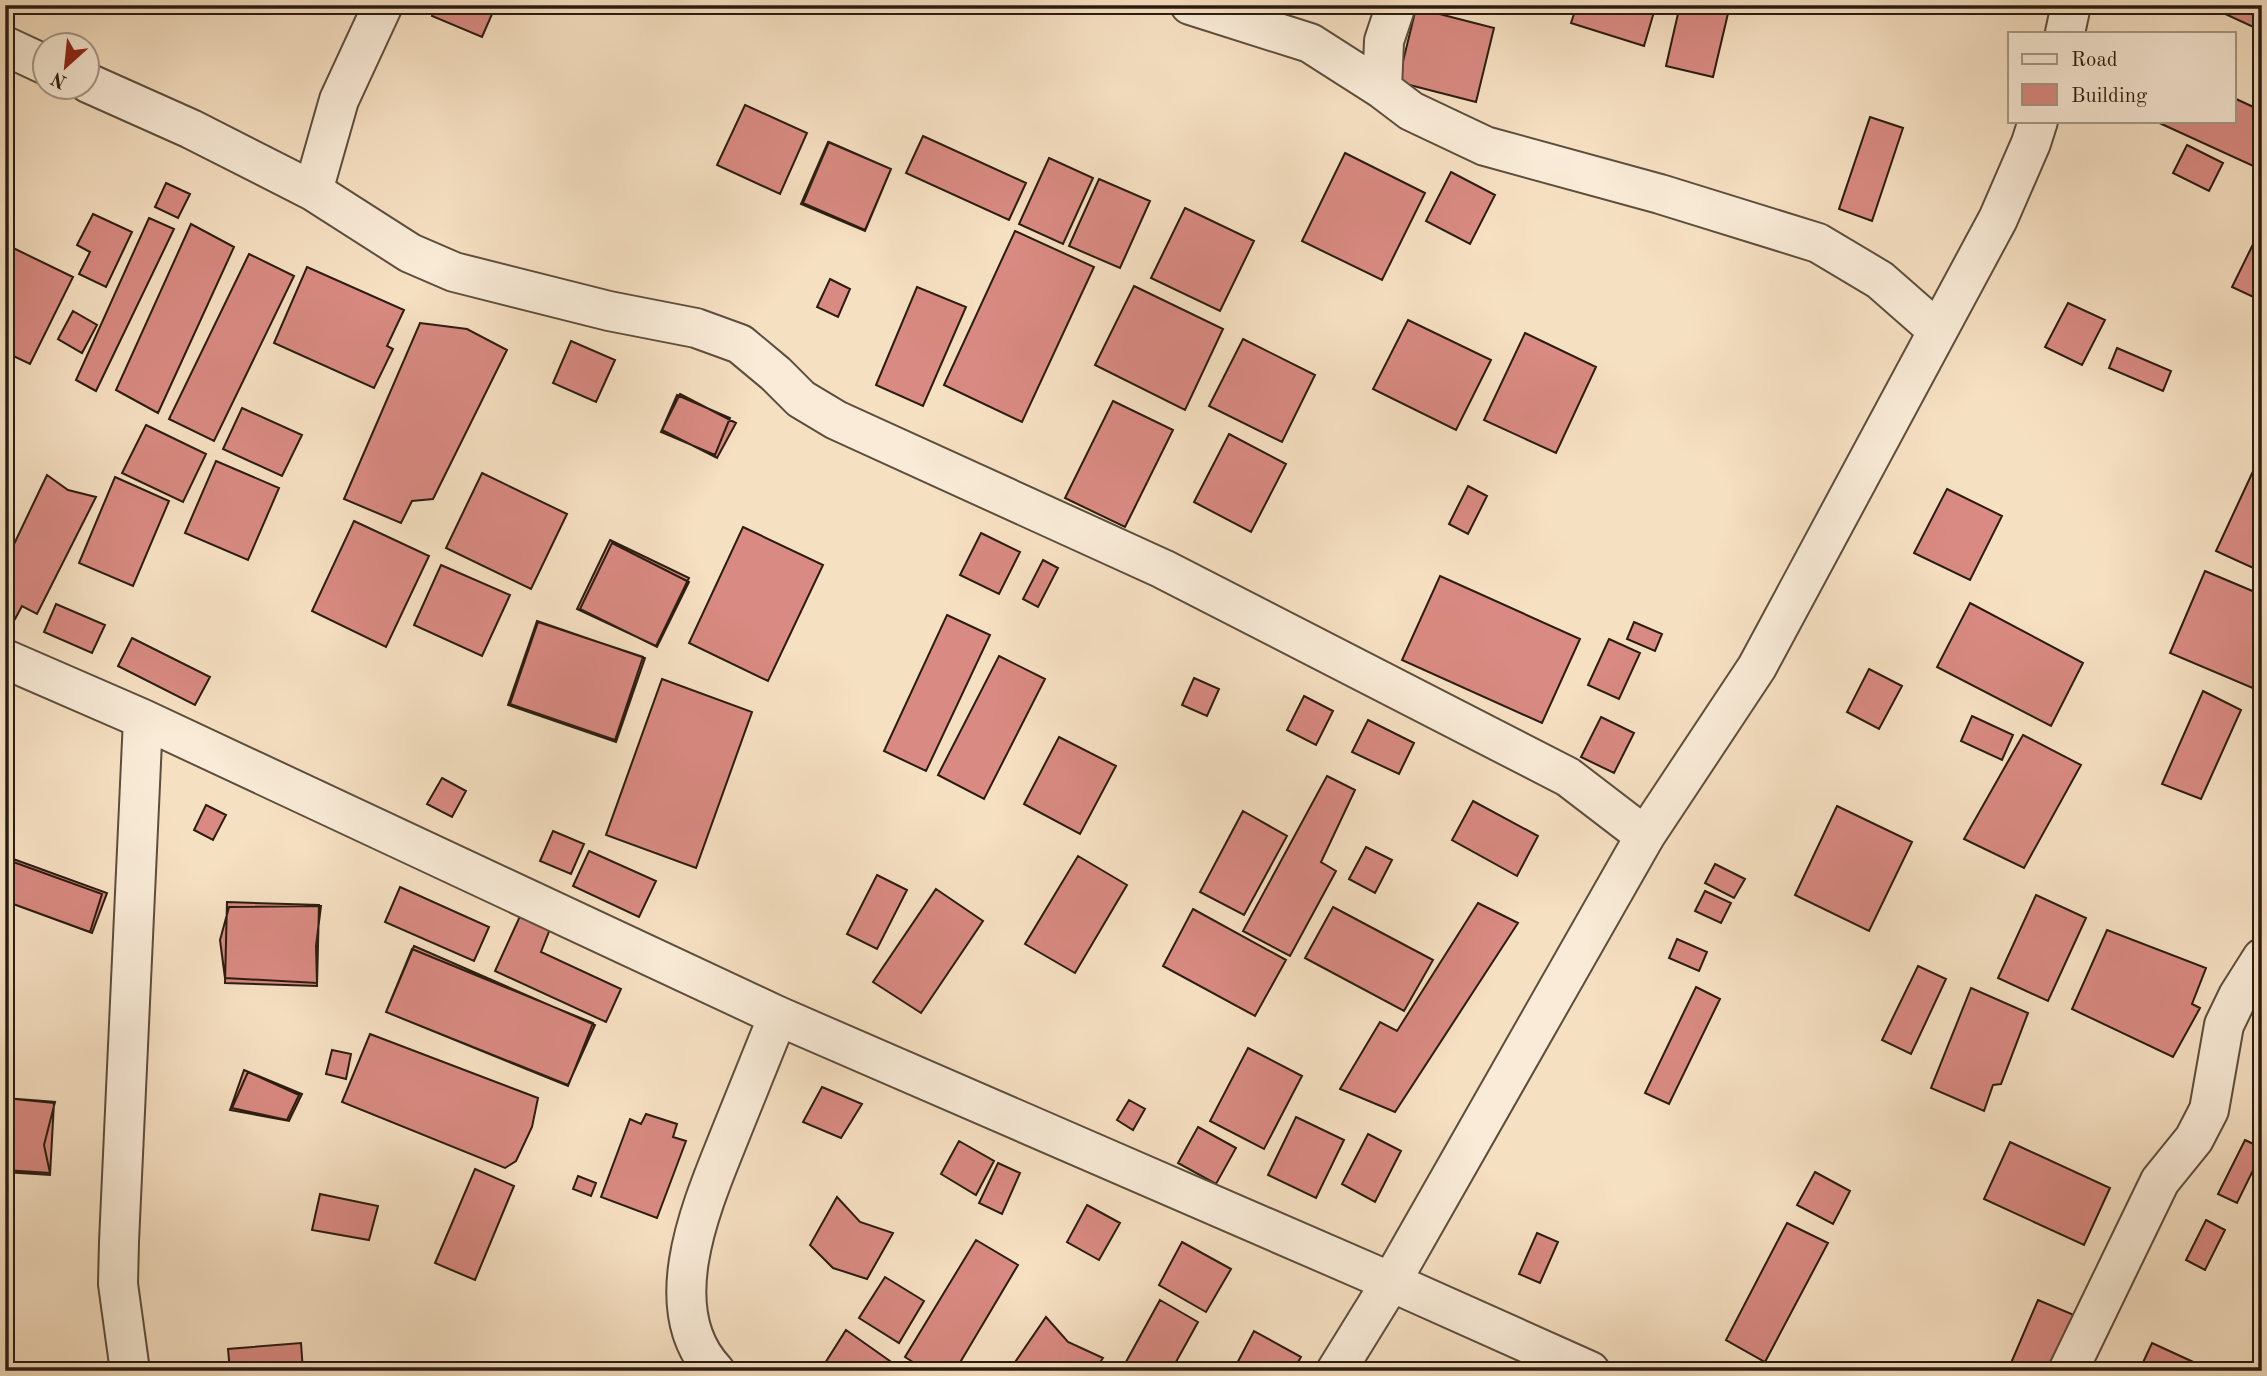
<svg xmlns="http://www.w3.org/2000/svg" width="2267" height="1376" font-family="'Old Standard TT',serif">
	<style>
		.building { fill: #d98a82; stroke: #2a1d10; stroke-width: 2 }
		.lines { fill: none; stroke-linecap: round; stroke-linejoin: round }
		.minor-casing { stroke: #5d4e3c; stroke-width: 42 }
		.tertiary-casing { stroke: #5d4e3c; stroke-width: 42 }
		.minor { stroke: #f9ebd7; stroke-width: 38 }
		.tertiary { stroke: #f9ebd7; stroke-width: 38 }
	</style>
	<rect width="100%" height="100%" fill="#f6e0c2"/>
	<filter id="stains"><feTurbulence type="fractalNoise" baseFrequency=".00286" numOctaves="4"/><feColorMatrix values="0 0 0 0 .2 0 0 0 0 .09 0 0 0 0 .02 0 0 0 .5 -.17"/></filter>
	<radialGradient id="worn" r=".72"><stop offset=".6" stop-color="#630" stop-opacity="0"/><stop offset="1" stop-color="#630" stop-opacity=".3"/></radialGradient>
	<!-- building -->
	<path class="building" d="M436 5H496L482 37 432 16Z
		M1577 5H1656L1644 46 1571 23Z
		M1680 5H1730L1713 77 1666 66Z
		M2211 5H2262V31L2210 7Z
		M1416 8 1494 28 1476 102 1398 82Z
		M2234 98 2262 111V170L2155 121H2234Z
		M745 105 807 133 780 194 717 165Z
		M1870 117 1903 128 1872 221 1839 209Z
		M923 136 1026 183 1009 220 906 173Z
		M828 142 891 169 865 231 801 204Z
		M829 142 891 169 865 230 803 203Z
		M2187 145 2223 163 2209 191 2173 173Z
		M1345 153 1425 193 1382 280 1302 241Z
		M1049 158 1093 178 1063 244 1019 224Z
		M1451 172 1495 195 1470 244 1426 221Z
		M1099 179 1150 201 1120 268 1069 246Z
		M166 183 190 194 178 218 155 207Z
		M1185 208 1254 241 1220 311 1151 278Z
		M93 214 132 232 106 287 79 274 90 252 77 245Z
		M149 218 174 229 96 391 76 380Z
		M191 224 234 247 158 413 116 390Z
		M2262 226V301L2232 287Z
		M1015 231 1094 267 1022 422 944 385Z
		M9 246 73 277 30 364 5 352V253Z
		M249 254 294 276 214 441 169 419Z
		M307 267 404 310 387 346 393 349 374 388 274 343Z
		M830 279 850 289 838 317 817 307Z
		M1134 286 1223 329 1185 410 1095 365Z
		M917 287 966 307 923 406 876 385Z
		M2068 303 2105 320 2082 365 2045 347Z
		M73 311 97 325 82 353 58 339Z
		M1408 320 1491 360 1456 430 1373 389Z
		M420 323 467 329 507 350 433 499 412 501 401 523 344 499Z
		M1525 333 1596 367 1556 453 1484 420Z
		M1243 339 1315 375 1282 442 1209 406Z
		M571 341 615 360 596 402 553 383Z
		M2117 348 2171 371 2163 391 2109 368Z
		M680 394 736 423 717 458 662 430Z
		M677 395 730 418 715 455 661 432Z
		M1113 401 1173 430 1125 527 1065 498Z
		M242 408 302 435 282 476 223 449Z
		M146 425 206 454 183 502 122 473Z
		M1229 434 1286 464 1251 532 1194 502Z
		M2262 452V572L2216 551Z
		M216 461 279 488 248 560 185 533Z
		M482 473 567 514 531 589 446 548Z
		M47 475 68 490 96 497 37 614 22 606 15 619 5 613V563Z
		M115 477 169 501 133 586 79 563Z
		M1468 486 1487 496 1468 534 1449 524Z
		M1947 489 2002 516 1970 580 1914 553Z
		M354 521 429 556 386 647 312 611Z
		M743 527 823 565 768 681 689 643Z
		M981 533 1020 552 999 594 960 575Z
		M610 540 689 578 656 646 577 609Z
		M612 543 689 582 657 647 580 609Z
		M1043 560 1058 568 1038 607 1023 599Z
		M441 565 510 595 482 656 414 625Z
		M2205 571 2262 595V692L2170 653Z
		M1440 576 1580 639 1542 723 1402 660Z
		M1970 603 2083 663 2051 726 1937 667Z
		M56 604 105 625 92 653 44 632Z
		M947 615 990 635 926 771 884 751Z
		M537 621 645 658 616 742 508 705Z
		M538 622 643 657 615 740 510 704Z
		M1634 622 1662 634 1655 651 1627 639Z
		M132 638 210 677 195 705 118 666Z
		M1609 639 1640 653 1619 699 1588 685Z
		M999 656 1045 679 984 799 938 775Z
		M1869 669 1902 686 1879 729 1847 712Z
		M1194 678 1219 689 1207 716 1182 705Z
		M662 679 752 712 696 868 606 835Z
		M2203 691 2241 710 2201 799 2162 784Z
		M1304 696 1333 711 1316 745 1287 730Z
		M1972 716 2013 735 2002 760 1961 741Z
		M1601 717 1634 733 1614 773 1581 757Z
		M1368 720 1414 743 1399 774 1352 752Z
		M2023 735 2081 765 2024 868 1964 839Z
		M1059 737 1116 766 1080 834 1024 804Z
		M1327 776 1355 790 1321 862 1336 871 1290 956 1243 931Z
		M442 778 466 791 452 817 427 804Z
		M1473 801 1538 836 1517 876 1452 840Z
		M206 805 226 815 213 840 194 830Z
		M1837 806 1912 842 1869 931 1795 895Z
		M1243 811 1287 836 1244 915 1200 892Z
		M553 831 584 844 571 874 540 861Z
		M1366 847 1392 860 1375 893 1349 879Z
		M589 851 656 881 639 917 573 886Z
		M5 856 107 893 92 933 5 901Z
		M1078 856 1127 885 1075 973 1025 944Z
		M5 859 102 894 90 932 5 901Z
		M1715 864 1745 879 1734 898 1705 883Z
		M877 875 907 890 877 949 847 934Z
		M400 887 489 927 474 961 385 922Z
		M936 889 983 921 921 1013 873 982Z
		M1705 891 1731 903 1721 923 1695 911Z
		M2036 895 2086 918 2048 1001 1998 978Z
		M227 902 319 905 317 986 225 983Z
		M1478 903 1518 923 1395 1112 1340 1089 1380 1022 1397 1031Z
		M321 906 316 946 317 983 225 978 220 940 229 907Z
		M1333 907 1433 960 1404 1011 1305 958Z
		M1193 909 1286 960 1255 1016 1163 966Z
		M521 914 550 929 541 952 621 989 606 1022 495 971Z
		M2107 930 2206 968 2192 1004 2200 1008 2173 1057 2072 1009Z
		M1677 939 1707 952 1699 971 1669 958Z
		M414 946 595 1025 568 1085 386 1012Z
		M412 949 593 1023 568 1086 386 1012Z
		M1918 966 1946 979 1911 1054 1882 1040Z
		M1696 987 1720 999 1669 1104 1645 1093Z
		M1971 988 2028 1013 2001 1084 1993 1085 1984 1111 1931 1088Z
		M370 1034 538 1098 532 1127 516 1161 505 1168 342 1102Z
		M1248 1048 1302 1076 1264 1149 1210 1121Z
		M332 1050 351 1054 346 1079 326 1074Z
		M244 1070 302 1094 289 1121 230 1110Z
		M248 1072 299 1095 287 1120 232 1108Z
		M822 1087 862 1104 841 1138 803 1122Z
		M5 1098 55 1102 44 1145 50 1173 5 1170Z
		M5 1098 54 1103 50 1175 5 1172Z
		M1129 1100 1145 1109 1133 1130 1117 1120Z
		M646 1114 677 1124 673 1137 686 1141 657 1218 601 1197 630 1119 641 1124Z
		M1296 1117 1344 1140 1316 1198 1268 1175Z
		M1198 1127 1236 1148 1216 1184 1178 1163Z
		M1368 1134 1401 1151 1375 1202 1342 1184Z
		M2245 1140 2262 1148V1152L2237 1203 2218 1194Z
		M959 1141 994 1161 976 1195 941 1174Z
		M2010 1142 2110 1188 2084 1245 1984 1199Z
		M998 1163 1020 1173 1002 1214 979 1203Z
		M475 1169 514 1186 475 1280 435 1263Z
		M1815 1172 1850 1191 1833 1224 1797 1205Z
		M578 1176 596 1183 591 1196 573 1189Z
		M320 1194 378 1206 369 1240 312 1230Z
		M837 1197 860 1222 893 1233 867 1279 833 1268 810 1245Z
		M1087 1205 1120 1223 1099 1260 1067 1242Z
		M2206 1220 2225 1230 2205 1270 2186 1260Z
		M1787 1223 1828 1243 1765 1362 1726 1340Z
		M1537 1233 1558 1242 1540 1283 1519 1274Z
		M976 1240 1018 1265 955 1371H927L905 1357Z
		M1182 1242 1231 1269 1206 1312 1159 1285Z
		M885 1277 924 1301 899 1343 859 1318Z
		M1160 1300 1198 1322 1171 1371H1121Z
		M2038 1300 2074 1315 2051 1371H2029L2011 1363Z
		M1046 1317 1068 1342 1103 1358 1094 1371H1009Z
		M846 1330 904 1371H820Z
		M1254 1331 1301 1357 1293 1371H1233Z
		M301 1343 303 1371H230L228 1349Z
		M2152 1343 2213 1371H2139Z"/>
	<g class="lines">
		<!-- minor casing -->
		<g class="minor-casing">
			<path id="minor" d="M1190 5 1310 43 1382 89 1411 111 1485 146 1660 194 1818 243 1880 280 1937 330
				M5 46 46 65
				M88 83 191 129 313 191 410 253 454 272 609 311 696 328 740 344 776 374 801 399 836 420 1163 569 1568 777 1645 836
				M1382 89 1384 41 1396 5
				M313 191 339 100 383 5
				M5 659 143 719 778 1016 1391 1282 1590 1371
				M130 1371 118 1284 119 1242 143 719
				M715 1371C654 1307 705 1198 732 1130 747 1092 763 1054 778 1016
				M2068 1371 2160 1181 2194 1139 2209 1110 2224 1025 2238 996 2262 958"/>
		</g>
		<!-- tertiary casing -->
		<g class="tertiary-casing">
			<path id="tertiary" d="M2065 33 2071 5
				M1336 1371 1391 1282 1645 836 1757 667 1998 219 2031 143 2038 121"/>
		</g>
		<!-- minor -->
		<use href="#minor" class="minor"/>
		<!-- tertiary -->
		<use href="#tertiary" class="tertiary"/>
	</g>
	<!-- margin -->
	<rect width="2267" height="1376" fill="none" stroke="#f6e0c2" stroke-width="28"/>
	<rect x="7" y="7" width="2253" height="1362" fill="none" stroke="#2a1d10" stroke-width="3.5"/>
	<rect x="14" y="14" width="2239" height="1348" fill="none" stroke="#2a1d10" stroke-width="2"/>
	<!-- legend -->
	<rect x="2008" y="32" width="228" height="91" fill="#f9ebd7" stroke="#a69987" stroke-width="2"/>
	<rect x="2022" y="54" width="35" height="10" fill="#f9ebd7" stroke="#a69987" stroke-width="2"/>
	<text x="2071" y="66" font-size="21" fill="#2a1d10">Road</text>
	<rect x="2022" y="84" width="35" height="21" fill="#d98a82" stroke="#a69987" stroke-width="2"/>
	<text x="2071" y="102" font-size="21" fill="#2a1d10">Building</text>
	<!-- north arrow -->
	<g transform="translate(66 66) rotate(207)"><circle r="33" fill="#f9ebd7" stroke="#a69987" stroke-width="2"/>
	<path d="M0-5L12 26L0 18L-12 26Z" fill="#8f2418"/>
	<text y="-10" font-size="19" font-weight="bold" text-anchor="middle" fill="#2a1d10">N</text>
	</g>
	<rect width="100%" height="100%" filter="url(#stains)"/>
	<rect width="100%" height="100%" fill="url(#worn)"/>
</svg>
